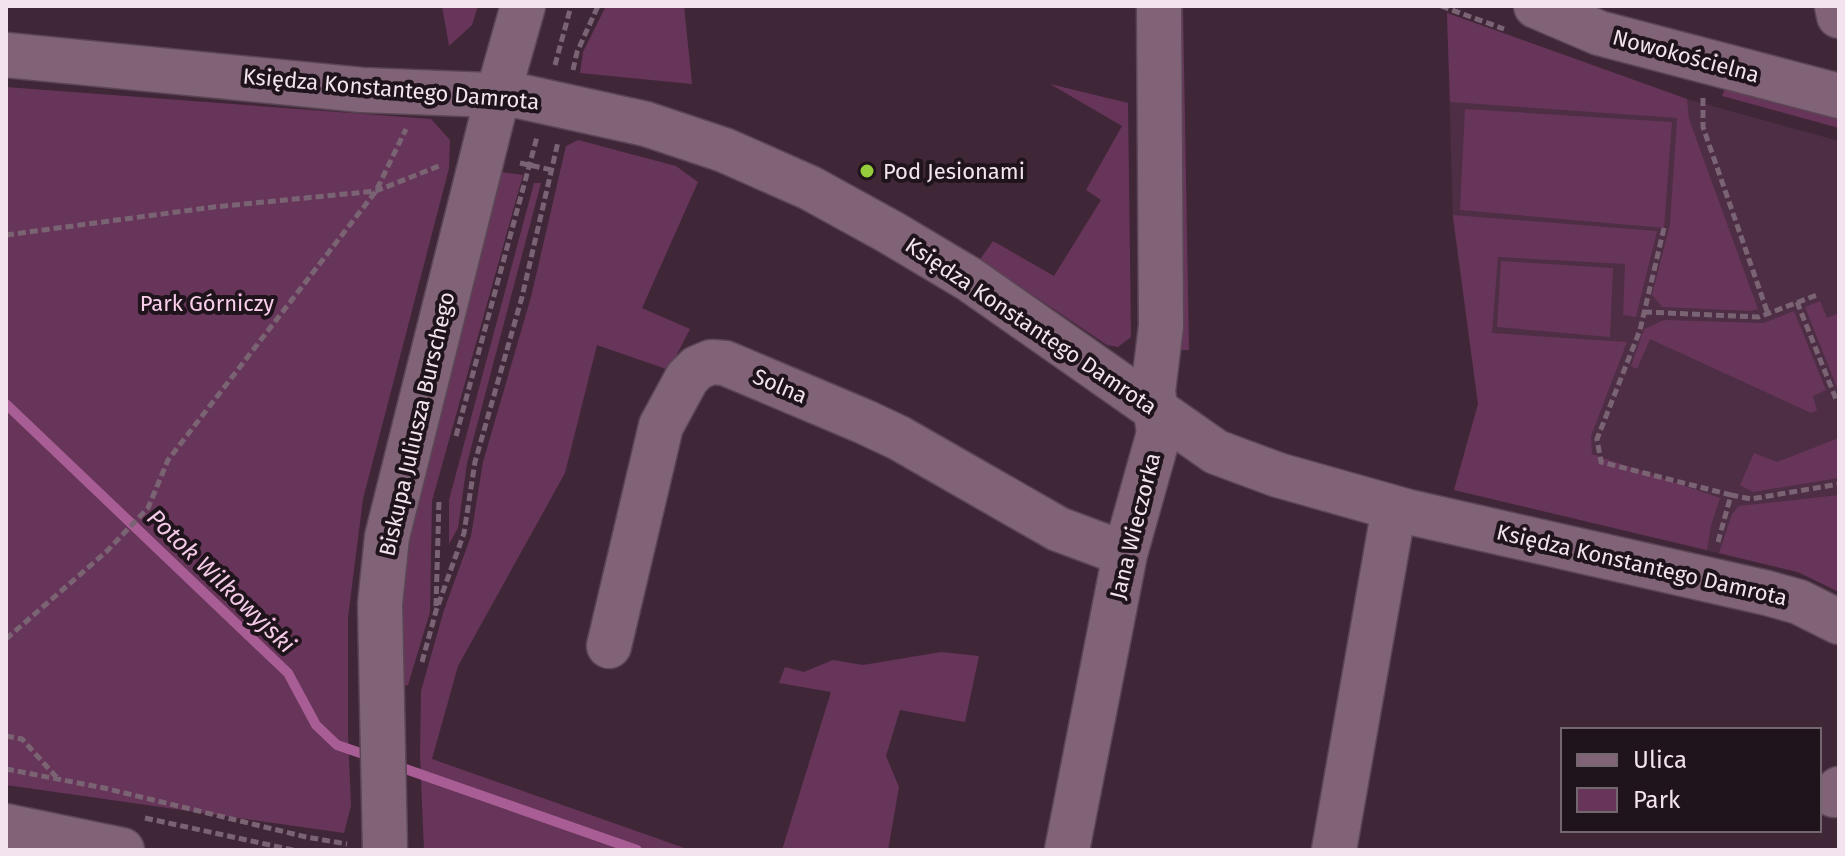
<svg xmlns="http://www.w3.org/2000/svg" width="1845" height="856" font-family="'Fira Sans',sans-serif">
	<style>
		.built { fill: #4d2e44 }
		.green { fill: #673559 }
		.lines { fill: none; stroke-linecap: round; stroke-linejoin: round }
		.stream { stroke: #a85e94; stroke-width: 10 }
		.minor-casing { stroke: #5b4655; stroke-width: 47 }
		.path { stroke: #7a6473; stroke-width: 5; stroke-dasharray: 8 4; stroke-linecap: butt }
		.minor { stroke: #806377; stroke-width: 44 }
		.poi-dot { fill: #95cc3b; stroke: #1f141c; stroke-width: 3 }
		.labels { text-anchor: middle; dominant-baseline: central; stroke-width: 8; stroke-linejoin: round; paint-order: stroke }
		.street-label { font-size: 22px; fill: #f3e3ee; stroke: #1f141c }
		.poi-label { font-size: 22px; fill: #f3e3ee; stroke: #1f141c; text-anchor: start }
		.park-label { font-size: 22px; fill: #f8ceea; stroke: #1f141c }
		.water-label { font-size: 24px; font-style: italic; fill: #f4cbe7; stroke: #1f141c }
	</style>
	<rect width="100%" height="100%" fill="#402738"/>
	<!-- built -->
	<path class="built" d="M1447 13 1687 99 1839 141V592L1797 572 1454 490 1478 404 1453 221Z"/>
	<!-- green -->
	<path class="green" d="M442 6H478L472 25 449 46Z
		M606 6H684L692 84 580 73 583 52Z
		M1173 6H1183L1189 350H1178Z
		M1447 13 1687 99 1689 119 1758 309 1750 311 1662 307 1652 295 1670 224 1677 118 1450 102Z
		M1050 84 1128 103 1131 337 1118 347 1107 345 982 261 981 258 993 241 1054 276 1101 200 1086 190 1122 126Z
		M6 87 431 119 450 140 449 168 363 499 348 617V736L351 806 344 833 6 785Z
		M1725 89 1839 118V128L1722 96Z
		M1465 109 1672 122 1664 228 1460 210Z
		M578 140 676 166 698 182 642 308 690 329 669 370 597 345 565 473 458 666 432 759 690 850H424L420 755 421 691 444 610 471 536 483 462 531 297 566 146Z
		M501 172 523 175 432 501 430 612 408 685 403 686 400 577 443 387Z
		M534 183H541L467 463 458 528 449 544V500Z
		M1453 215 1657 231 1636 317 1623 315 1625 264 1498 257 1492 333 1627 342 1591 436 1592 454 1720 498 1711 526 1707 550 1454 490 1478 404Z
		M1501 261 1613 268 1610 337 1497 327Z
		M1820 301 1827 318 1839 313V393L1805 307Z
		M1794 311 1826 390 1813 396 1817 410 1811 413 1650 339 1637 369 1631 366 1644 329 1664 320 1763 323Z
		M1839 438V478L1753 492 1740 485 1754 453 1777 462Z
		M1839 495V592L1798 572 1719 553 1732 514 1739 506Z
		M941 652 979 656 965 722 900 710 886 756 899 787 888 850H782L831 692 779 683 785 667 804 672 833 660 863 665Z"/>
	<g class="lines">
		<!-- stream -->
		<path class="stream" d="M6 404 288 673 316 725 337 745 372 757
			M394 765 637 850"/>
		<!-- minor casing -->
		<g class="minor-casing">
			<path id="minor" d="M1536 6 1599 33 1839 96
				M1837 6 1839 16
				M6 55 362 90 519 96 646 124 724 150 810 188 890 232 969 279 1216 452 1278 475 1409 512 1767 593 1799 602 1839 622
				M609 646 661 426 687 378 697 368 711 362 725 363 865 422 899 438 1058 529 1125 554
				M1834 795 1839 789
				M6 826 122 850
				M385 850 380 604 387 537 498 94 523 6
				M1067 850 1125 554 1159 433 1153 391 1161 326 1159 6
				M1334 850 1394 508"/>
		</g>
		<!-- path -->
		<path class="path" d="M1441 6 1504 29
			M555 65 571 6
			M573 70 577 52 598 6
			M1703 98V127L1768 314
			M520 163 552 170
			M1664 228 1640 330 1597 439 1601 462 1731 495
			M6 235 214 207 376 191 439 166
			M1797 302 1836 399
			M1644 312 1759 317 1817 295
			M456 436 537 137
			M1718 542 1731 495 1751 499 1839 484
			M436 606 439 500
			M6 639 106 552 148 508 168 460 376 191 406 129
			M422 662 436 611 464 533 475 462 522 297 558 142
			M6 736 22 739 58 779
			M6 769 104 788 306 837 347 844
			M145 818 293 850"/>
		<!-- minor -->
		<use href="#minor" class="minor"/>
	</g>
	<!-- markers -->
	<circle class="poi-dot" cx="867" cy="171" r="8"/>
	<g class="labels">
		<!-- street labels -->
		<g class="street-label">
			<text transform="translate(1686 56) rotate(15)">Nowokościelna</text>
			<text transform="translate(391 89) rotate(5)">Księdza Konstantego Damrota</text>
			<text transform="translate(1031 326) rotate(34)">Księdza Konstantego Damrota</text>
			<text transform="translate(780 386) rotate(23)">Solna</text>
			<text transform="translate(417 424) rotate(-77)">Biskupa Juliusza Burschego</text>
			<text transform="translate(1135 526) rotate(-76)">Jana Wieczorka</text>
			<text transform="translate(1642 565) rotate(13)">Księdza Konstantego Damrota</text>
		</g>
		<!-- poi labels -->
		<g class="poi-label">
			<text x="883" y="171">Pod Jesionami</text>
		</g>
		<!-- park labels -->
		<g class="park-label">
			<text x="207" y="303">Park Górniczy</text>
		</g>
		<!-- water labels -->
		<g class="water-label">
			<text transform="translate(221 581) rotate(44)">Potok Wilkowyjski</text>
		</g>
	</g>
	<!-- border -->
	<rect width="1845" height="856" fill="none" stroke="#f3e3ee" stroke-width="16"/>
	<!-- legend -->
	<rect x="1561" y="728" width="260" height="104" fill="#1f141c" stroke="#746770" stroke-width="2"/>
	<rect x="1577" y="754" width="40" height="12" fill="#806377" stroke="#746770" stroke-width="2"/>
	<text x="1633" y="768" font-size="24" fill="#f3e3ee">Ulica</text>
	<rect x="1577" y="788" width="40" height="24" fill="#673559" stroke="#746770" stroke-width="2"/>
	<text x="1633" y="808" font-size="24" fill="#f3e3ee">Park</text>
</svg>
